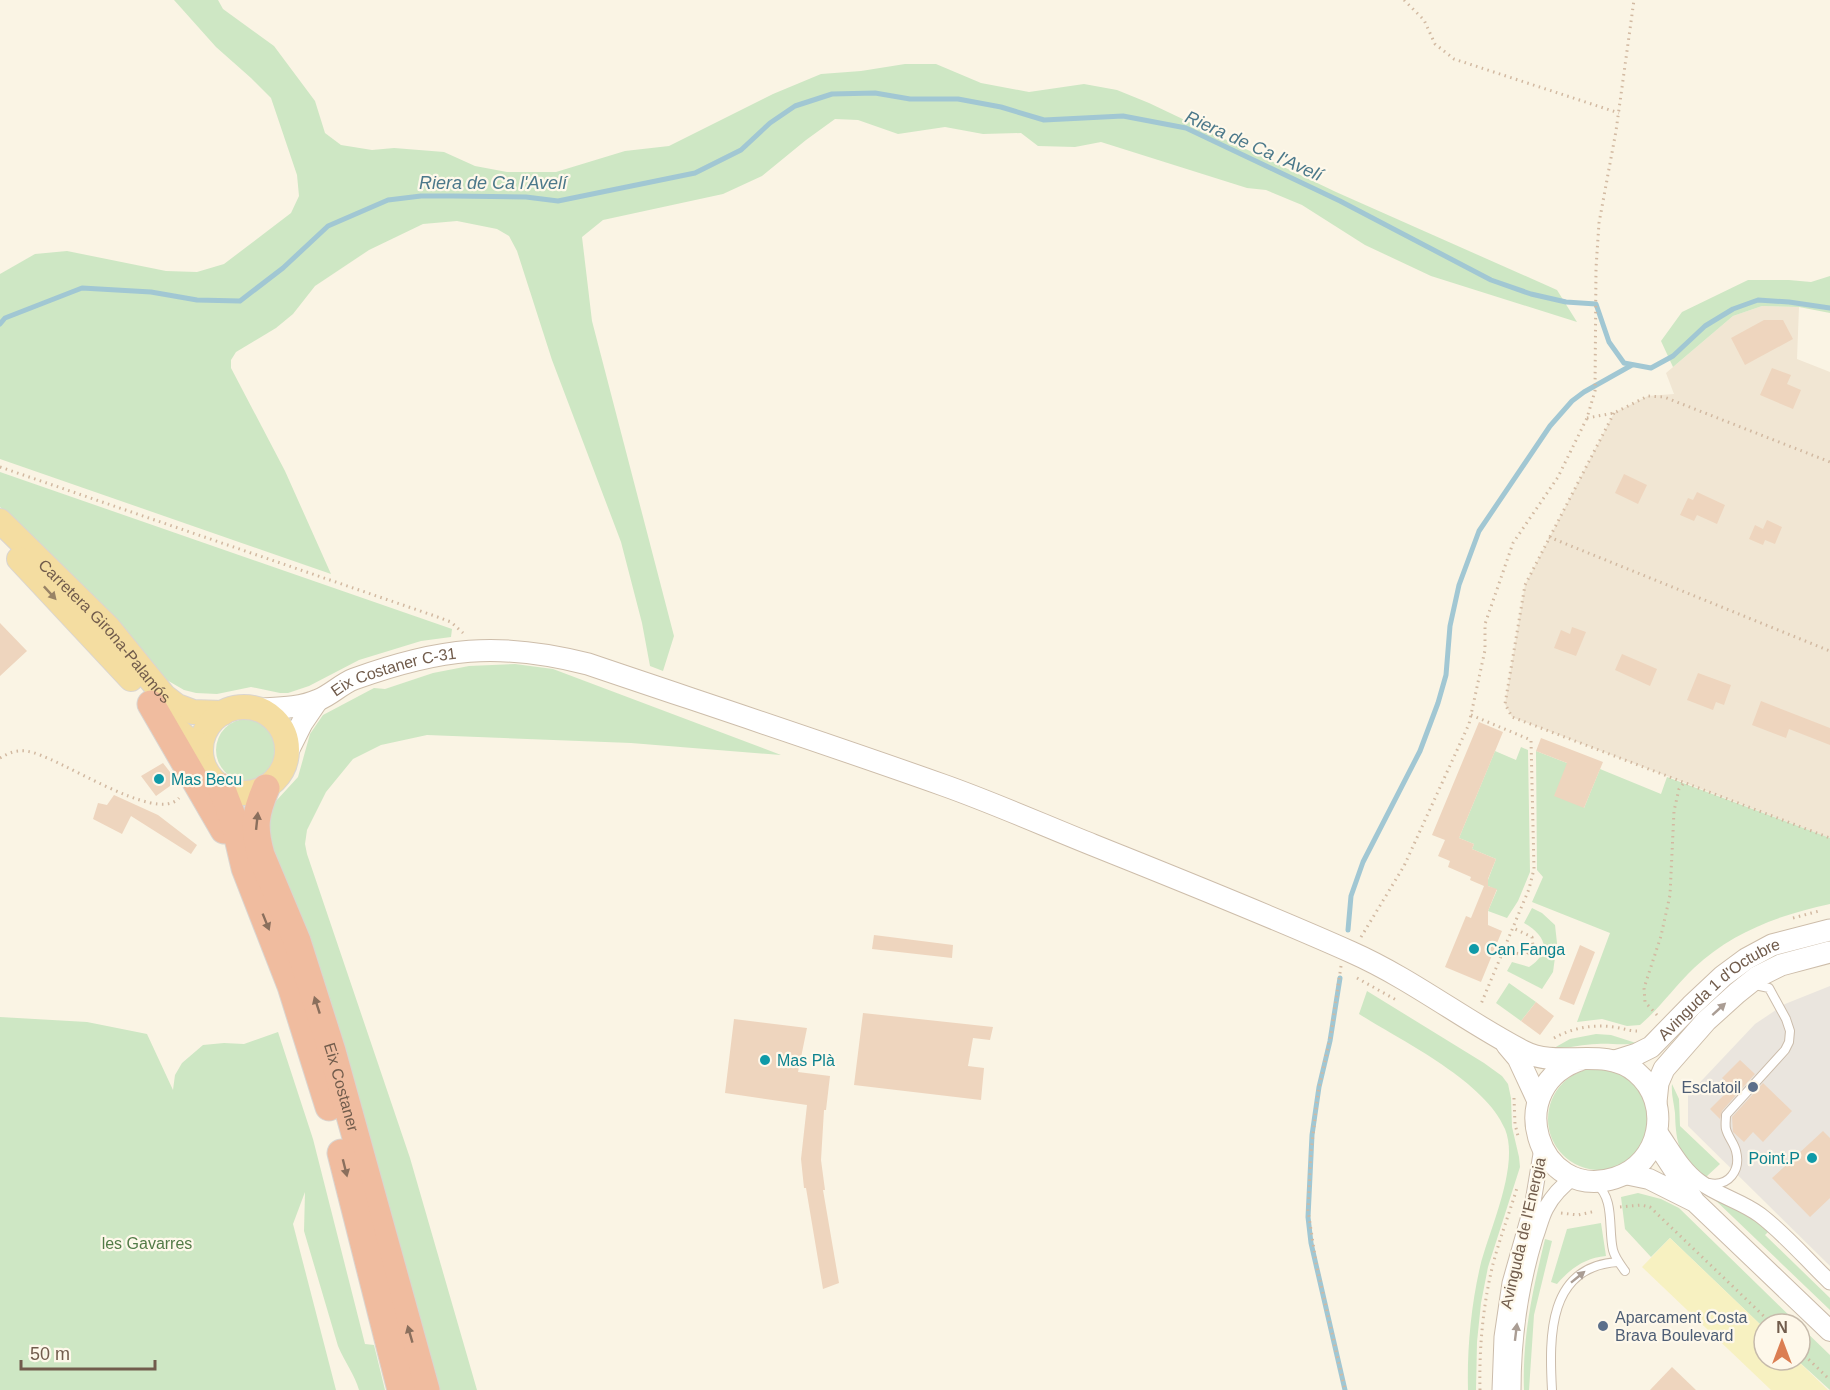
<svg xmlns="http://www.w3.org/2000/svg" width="1830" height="1390" font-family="Arial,sans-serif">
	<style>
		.residential { fill: #f1e6d3 }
		.industrial { fill: #eae5de }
		.green { fill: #cee7c4 }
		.sand { fill: #f7f1c1 }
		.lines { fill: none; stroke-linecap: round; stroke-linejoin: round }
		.stream { stroke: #a1c7d3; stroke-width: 5 }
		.building { fill: #eed5be }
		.service-casing { stroke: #cbbcab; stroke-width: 10 }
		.minor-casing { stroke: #cbbcab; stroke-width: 17 }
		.tertiary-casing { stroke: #cbbcab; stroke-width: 22 }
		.secondary-casing { stroke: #cdbdaa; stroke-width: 23 }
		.primary-casing { stroke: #dad5d0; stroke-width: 26 }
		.motorway-casing { stroke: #dad5d0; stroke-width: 29 }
		.path { stroke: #d2b9a1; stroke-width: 3; stroke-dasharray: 1.5 4.5; stroke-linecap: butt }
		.service { stroke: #fff; stroke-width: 8 }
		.minor { stroke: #fff; stroke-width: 15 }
		.tertiary { stroke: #fff; stroke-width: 20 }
		.secondary { stroke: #fff; stroke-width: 21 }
		.primary { stroke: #f4dda1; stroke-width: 24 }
		.motorway { stroke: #f0bc9f; stroke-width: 27 }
		.oneway { fill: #988366 }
		.oneway2 { fill: #8a6f5d }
		.oneway3 { fill: #aa9d94 }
		.culture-dot { fill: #0f9aa8; stroke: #fef8ea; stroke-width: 2 }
		.service-dot { fill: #5c6f8a; stroke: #fef8ea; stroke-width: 2 }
		.labels { text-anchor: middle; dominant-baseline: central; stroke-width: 4.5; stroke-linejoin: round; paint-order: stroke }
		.street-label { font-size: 16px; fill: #715c4c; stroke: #fef8ea }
		.culture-label { font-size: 16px; fill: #0d838f; stroke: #fef8ea; text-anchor: start }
		.service-label { font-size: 16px; fill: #4e5e75; stroke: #fef8ea; text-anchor: end }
		.park-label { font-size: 16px; fill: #527b47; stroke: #fef8ea }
		.water-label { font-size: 18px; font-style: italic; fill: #4b788a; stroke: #fef8ea }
	</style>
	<rect width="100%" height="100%" fill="#faf4e4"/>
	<!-- residential -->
	<path class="residential" d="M1762 306 1799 307 1797 359 1830 372V838L1512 717 1505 704 1525 585 1614 413 1648 396 1674 394 1666 373 1733 316Z"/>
	<!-- industrial -->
	<path class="industrial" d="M1830 986V1266L1688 1126V1095L1755 1024 1785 1004Z"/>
	<!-- green -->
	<path class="green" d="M174 0H218L223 9 274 46 315 101 325 133 341 145 372 150 394 148 444 152 475 166 507 172H556L625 151 669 146 773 94 821 74 861 71 905 64H936L981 83 1029 92 1084 84 1117 90 1149 103 1336 192 1557 290 1577 322 1431 276 1365 245 1302 205 1266 190 1247 188 1101 142 1075 147 1038 146 1021 133 983 134 945 127 898 134 858 120 835 119 806 140 762 176 723 194 603 220 582 237 592 321 674 636 663 671 650 666 642 623 621 542 552 360 517 251 509 236 497 229 457 221 423 224 369 250 315 286 293 314 276 328 236 352 231 360V368L285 471 331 574 0 459V274L35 254 67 251 166 271 197 272 224 264 291 213 299 196 297 175 271 98 251 78 216 47Z
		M1830 276V313L1799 307 1762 306 1733 316 1673 367 1661 341 1682 312 1748 280H1789L1811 282Z
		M0 472 452 629 451 637 421 641 359 660 309 686 288 693H280L251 687 217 694 196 693 184 690 165 679 0 507Z
		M515 664 553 669 781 755 631 743 427 735 381 745 353 759 326 792 307 830 305 844 307 854 410 1158 477 1390H440L331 1002 314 950 275 854 268 829 271 811 276 801 298 777 310 734 323 715 374 688 385 689 433 673 469 666Z
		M216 750a31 31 0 1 1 62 0a31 31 0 1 1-62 0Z
		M1521 747 1528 750 1530 872 1518 901 1507 918 1488 911 1497 890 1486 885 1496 859 1472 849 1474 844 1459 838 1495 751 1516 760Z
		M1536 751 1567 763 1584 808 1600 769 1661 794 1667 777 1830 838V904C1779 915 1732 932 1694 968 1675 986 1660 1008 1640 1025L1627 1026 1602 1019 1577 1022 1610 933 1532 902 1543 877 1537 870Z
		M1532 908 1542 913 1555 925 1557 943 1553 972 1542 989 1507 971 1512 962 1529 967C1553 951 1545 935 1524 923Z
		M1509 983 1536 1002 1521 1021 1496 1003Z
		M1367 991 1484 1063 1502 1076 1508 1084 1511 1098 1512 1127 1519 1157 1520 1167 1488 1267 1481 1303 1477 1342 1476 1390H1468C1467 1350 1471 1306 1480 1267 1489 1230 1520 1166 1505 1129 1485 1081 1402 1041 1359 1014Z
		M0 1017 87 1022 147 1034 173 1090 175 1075 182 1063 203 1045 224 1043 244 1044 278 1032 313 1139 365 1344 374 1345 385 1390H359C355 1375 344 1361 338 1346L304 1231 305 1192 293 1224 336 1390H0Z
		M1596 1034 1611 1035 1636 1043C1622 1046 1611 1043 1597 1044 1582 1044 1569 1049 1554 1048L1570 1039Z
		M1548 1119a51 51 0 1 1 102 0a51 51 0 1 1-102 0Z
		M1672 1084 1679 1099 1680 1126 1720 1164 1706 1177C1679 1158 1676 1145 1675 1113 1674 1103 1671 1094 1672 1084Z
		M1638 1193 1661 1199 1679 1208 1798 1324H1764V1328L1670 1238 1651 1257 1625 1229 1621 1197Z
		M1712 1197 1725 1200 1770 1230 1765 1235 1830 1298V1310Z
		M1601 1223 1606 1256C1585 1258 1571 1268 1557 1284L1551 1282 1567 1229Z
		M1545 1239 1552 1241 1534 1315 1529 1390H1524C1522 1337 1533 1289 1545 1239Z
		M1800 1326 1830 1355V1390L1797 1360H1800Z"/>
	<!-- sand -->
	<path class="sand" d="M1670 1238 1764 1328V1360H1797L1828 1390H1771L1642 1267Z"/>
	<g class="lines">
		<!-- stream -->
		<path class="stream" d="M0 324 5 318 82 288 151 292 197 300 240 301 283 268 328 226 388 200 421 196H453L526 197 558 201 695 173 741 150 770 123 795 106 832 94 875 93 910 99H958L1001 107 1044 120 1123 116 1186 128 1340 201 1491 280 1531 294 1566 302 1596 304 1609 342 1624 363 1651 368 1673 356 1705 326 1733 309 1758 300 1789 302 1830 308
			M1348 930 1351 896 1363 862 1420 751 1438 703 1446 675 1450 626 1459 585 1479 531 1550 426 1572 401 1584 392 1632 365
			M1340 978 1330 1041 1319 1087 1312 1135 1308 1217 1311 1243 1345 1390"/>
	</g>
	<!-- building -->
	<path class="building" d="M1764 320H1783L1793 339 1745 365 1731 338Z
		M1772 368 1791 375 1787 384 1801 390 1793 409 1760 395Z
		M1624 474 1647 485 1638 504 1615 493Z
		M1697 492 1725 505 1717 524 1697 515 1694 521 1680 515 1688 498 1693 500Z
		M1767 520 1782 527 1775 544 1765 540 1763 545 1749 539 1755 525 1763 529Z
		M0 623 27 651 0 676Z
		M1572 627 1586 632 1576 656 1554 648 1561 630 1570 634Z
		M1622 654 1657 669 1650 686 1615 670Z
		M1698 673 1731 685 1724 705 1716 702 1713 710 1687 700Z
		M1761 701 1830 728V745L1789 729 1786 738 1752 725Z
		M1479 722 1503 732 1459 838 1474 844 1472 849 1496 859 1488 879V886L1497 889 1488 911V925L1502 931 1481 982 1445 967 1466 916 1471 918 1484 886 1470 880 1471 877 1448 867 1450 861 1438 856 1445 840 1432 835Z
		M1541 738 1603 762 1584 808 1554 796 1567 763 1536 751Z
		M163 763 177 781 156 796 141 776Z
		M114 795 158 815 197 845 191 854 131 816 122 834 93 819 98 803 107 805Z
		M874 935 953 945 952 958 872 949Z
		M1580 945 1595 952 1574 1005 1559 999Z
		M1536 1002 1554 1016 1540 1035 1521 1021Z
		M863 1013 993 1027 990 1040 973 1038 968 1066 984 1068 981 1100 854 1085Z
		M734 1019 807 1028 798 1072 830 1076 826 1110H824L821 1160 825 1190H823L839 1283 823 1289 806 1188H804L801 1159 807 1105 725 1093Z
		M1740 1060 1755 1074 1722 1111 1720 1119 1710 1109 1732 1087 1722 1078Z
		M1763 1083 1792 1111 1763 1142 1753 1132 1744 1142 1733 1132 1732 1117Z
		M1823 1131 1830 1138V1198L1810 1217 1772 1178Z
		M1672 1367 1696 1390H1650Z"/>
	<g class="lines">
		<!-- service casing -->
		<g class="service-casing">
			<path id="service" d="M1709 1183C1729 1187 1741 1170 1736 1151 1734 1143 1728 1137 1726 1129 1725 1125 1726 1120 1726 1115L1785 1050 1789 1042 1790 1031 1786 1019 1769 988 1755 985
				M1596 1184C1615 1198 1608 1229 1613 1250 1615 1258 1620 1264 1625 1271
				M1552 1390C1549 1336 1548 1266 1618 1262"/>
		</g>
		<!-- minor casing -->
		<g class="minor-casing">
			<path id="minor" d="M1660 1132C1672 1149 1682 1169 1700 1182 1719 1196 1741 1201 1760 1215 1785 1234 1807 1260 1830 1282
				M1500 1390 1502 1337 1510 1283 1533 1202 1542 1148
				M1513 1390C1513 1338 1520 1288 1535 1238 1539 1228 1541 1217 1546 1208 1553 1195 1563 1185 1574 1177"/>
		</g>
		<!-- tertiary casing -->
		<g class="tertiary-casing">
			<path id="tertiary" d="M1655 1141 1695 1202 1830 1331
				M1625 1174 1649 1179 1693 1201"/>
		</g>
		<!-- secondary casing -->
		<g class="secondary-casing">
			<g id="secondary">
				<path id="s1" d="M259 709C278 708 301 708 318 700 331 695 341 684 354 679 440 648 498 641 588 664 706 704 825 743 943 785 994 803 1043 825 1093 845 1180 880 1266 914 1351 952 1412 979 1465 1021 1523 1051 1559 1070 1603 1045 1636 1072 1673 1103 1661 1164 1615 1178 1537 1203 1500 1084 1583 1059"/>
				<path d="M288 751 302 723 317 701"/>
				<path d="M1507 1045 1518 1058 1538 1101"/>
				<path id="s2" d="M1615 1061 1637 1054 1651 1047 1691 1006 1723 976 1746 959 1772 945 1830 930"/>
				<path d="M1656 1102 1658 1083 1664 1069 1706 1021 1737 993 1757 977 1781 965 1830 952"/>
			</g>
		</g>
		<!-- primary casing -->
		<g class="primary-casing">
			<g id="primary">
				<path id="s3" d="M0 521 108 627 164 696 177 706 193 712 223 713"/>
				<path d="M19 559 131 679"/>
				<circle cx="244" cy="750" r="43"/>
				<path d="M163 716 185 737 201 746"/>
			</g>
		</g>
		<!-- motorway casing -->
		<g class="motorway-casing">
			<g id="motorway">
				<path d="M151 704 224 830"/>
				<path d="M221 787 234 821 245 868 291 986 329 1107"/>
				<path id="s4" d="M266 788C255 814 253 827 261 855L297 941 332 1051 426 1390"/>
				<path d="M341 1153 401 1390"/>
			</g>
		</g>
		<!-- path -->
		<path class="path" d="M1404 0 1424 20 1435 44 1454 59 1619 113
			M1614 413 1525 585 1505 704 1512 717 1830 838
			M1587 418 1614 413 1648 396 1664 397 1830 462
			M0 467 435 616 451 622 463 633
			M1549 537 1830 651
			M1471 715 1531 740 1534 869 1529 889 1481 1004
			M0 758C9 753 15 750 26 751 58 755 155 825 179 798
			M1793 918 1819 911
			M1361 937 1404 866 1469 724 1485 650V624L1513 543 1558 477 1587 418 1595 391 1596 268 1599 223 1616 131 1634 0
			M1505 950 1526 956 1533 947 1532 937 1513 928
			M1341 966 1331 1034 1318 1092 1311 1152 1308 1210 1316 1263 1345 1390
			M1357 978 1398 1001
			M1657 1015 1645 1002 1644 988 1661 936 1670 895 1674 811 1679 789 1683 784
			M1554 1038C1572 1028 1593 1024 1614 1027 1622 1028 1629 1031 1637 1031
			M1514 1098 1515 1124 1518 1136
			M1620 1207 1641 1205 1650 1207 1772 1324
			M1561 1213 1578 1215 1596 1211
			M1800 1351 1830 1380
			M1480 1390C1479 1348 1483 1305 1493 1264 1500 1238 1509 1214 1517 1188"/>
		<!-- service -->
		<use href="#service" class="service"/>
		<!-- minor -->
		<use href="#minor" class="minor"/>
		<!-- tertiary -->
		<use href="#tertiary" class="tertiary"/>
		<!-- secondary -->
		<use href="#secondary" class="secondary"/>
		<!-- primary -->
		<use href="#primary" class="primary"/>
		<!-- motorway -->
		<use href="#motorway" class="motorway"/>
	</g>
	<!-- one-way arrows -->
	<defs><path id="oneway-solid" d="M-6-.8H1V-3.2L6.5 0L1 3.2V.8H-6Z" transform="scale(1.5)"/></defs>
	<use class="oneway" href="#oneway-solid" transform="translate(50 593) rotate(47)"/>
	<g class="oneway2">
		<use href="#oneway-solid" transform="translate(257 821) rotate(-84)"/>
		<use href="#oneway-solid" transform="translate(266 922) rotate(68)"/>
		<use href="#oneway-solid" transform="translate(317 1005) rotate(-108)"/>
		<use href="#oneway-solid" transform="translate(345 1168) rotate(76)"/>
		<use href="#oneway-solid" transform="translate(410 1334) rotate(-106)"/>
	</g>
	<g class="oneway3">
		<use href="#oneway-solid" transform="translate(1719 1009) rotate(-42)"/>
		<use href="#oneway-solid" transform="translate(1578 1277) rotate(-39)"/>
		<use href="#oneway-solid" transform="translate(1516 1332) rotate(-83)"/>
	</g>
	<!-- markers -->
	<g class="culture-dot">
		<circle cx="159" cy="779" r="6"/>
		<circle cx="1474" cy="949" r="6"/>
		<circle cx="765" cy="1060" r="6"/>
		<circle cx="1812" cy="1158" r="6"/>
	</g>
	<g class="service-dot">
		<circle cx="1753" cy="1087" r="6"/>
		<circle cx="1603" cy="1326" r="6"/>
	</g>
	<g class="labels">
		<!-- street labels -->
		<g class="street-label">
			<text stroke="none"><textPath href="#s3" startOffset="152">Carretera Girona-Palamós</textPath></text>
			<text stroke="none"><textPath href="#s1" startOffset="142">Eix Costaner C-31</textPath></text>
			<text stroke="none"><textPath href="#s2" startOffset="129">Avinguda 1 d'Octubre</textPath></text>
			<text stroke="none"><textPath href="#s4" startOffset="315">Eix Costaner</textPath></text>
			<text transform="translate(1523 1233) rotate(-77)">Avinguda de l'Energia</text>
		</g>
		<!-- culture labels -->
		<g class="culture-label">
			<text x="171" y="779">Mas Becu</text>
			<text x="1486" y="949">Can Fanga</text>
			<text x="777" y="1060">Mas Plà</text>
			<text x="1800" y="1158" text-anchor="end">Point.P</text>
		</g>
		<!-- service labels -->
		<g class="service-label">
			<text x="1741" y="1087">Esclatoil</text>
			<text x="1615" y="1317" text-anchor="start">Aparcament Costa<tspan x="1615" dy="18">Brava Boulevard</tspan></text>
		</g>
		<!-- park labels -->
		<g class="park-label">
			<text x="147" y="1243">les Gavarres</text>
		</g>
		<!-- water labels -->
		<g class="water-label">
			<text transform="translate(1254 146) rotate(24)">Riera de Ca l'Avelí</text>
			<text x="493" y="183">Riera de Ca l'Avelí</text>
		</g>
	</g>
	<!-- north arrow -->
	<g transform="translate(1782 1342)"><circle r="28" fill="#fef8ea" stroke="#c6baab" stroke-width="1.5"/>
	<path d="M0-4.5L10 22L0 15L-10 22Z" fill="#db7e52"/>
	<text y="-9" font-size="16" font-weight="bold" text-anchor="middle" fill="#715c4c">N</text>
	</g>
	<!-- scale -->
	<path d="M21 1360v9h134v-9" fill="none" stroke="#715c4c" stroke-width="3"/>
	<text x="30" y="1360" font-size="18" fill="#715c4c" stroke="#fef8ea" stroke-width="4.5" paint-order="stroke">50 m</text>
</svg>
